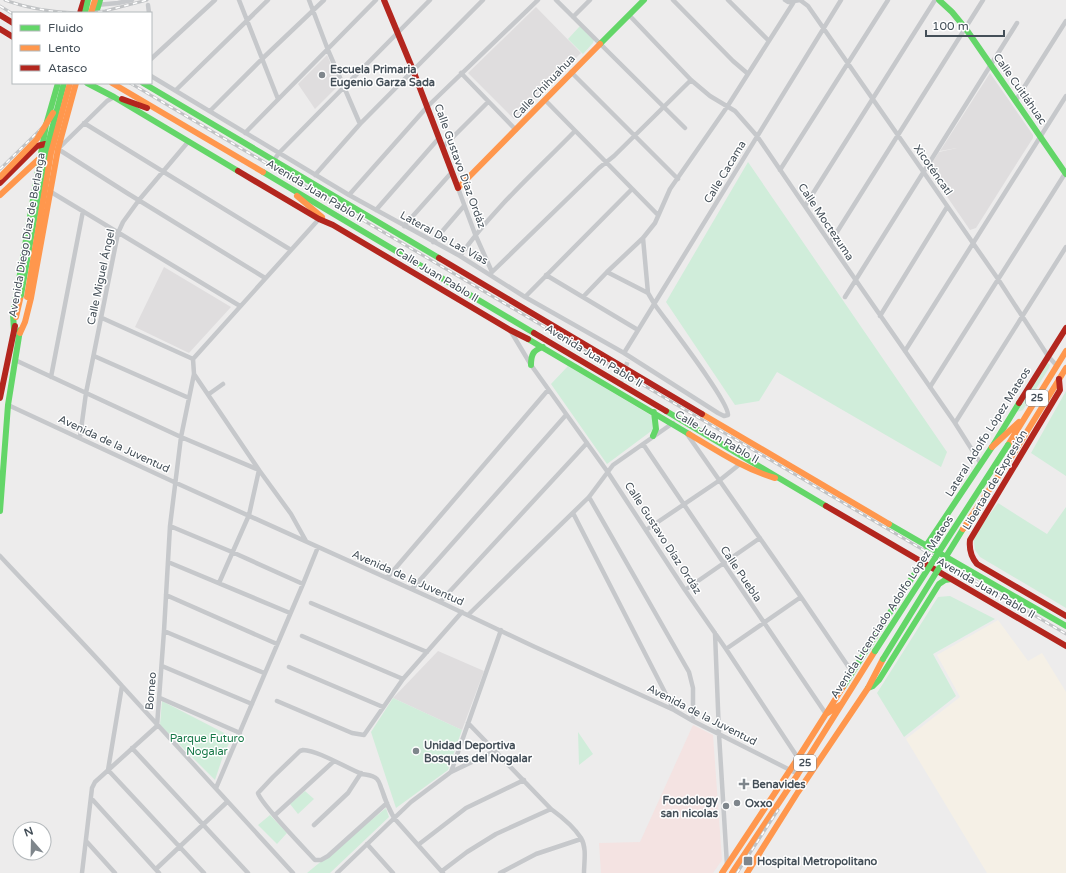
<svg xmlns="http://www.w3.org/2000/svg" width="1066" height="873" font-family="'Varela Round',sans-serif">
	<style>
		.commercial { fill: #f5f0e6 }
		.education { fill: #dfddde }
		.medical { fill: #f4e3e2 }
		.green { fill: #d0edda }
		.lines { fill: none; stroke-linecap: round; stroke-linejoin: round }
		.street-tunnel { stroke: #cbcdce; stroke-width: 4.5; stroke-dasharray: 4.5 2; stroke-linecap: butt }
		.street { stroke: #c6c8cb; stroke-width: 4.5 }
		.fast { stroke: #63d668; stroke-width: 6 }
		.slow { stroke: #ff974d; stroke-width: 6 }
		.jam { stroke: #b3261e; stroke-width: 6 }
		.rail-casing { stroke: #c1c3c5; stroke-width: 3 }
		.rail { stroke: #fff; stroke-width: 1.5; stroke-dasharray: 4.5; stroke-linecap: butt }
		.fast-bridge { stroke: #63d668; stroke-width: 6 }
		.slow-bridge { stroke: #ff974d; stroke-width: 6 }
		.poi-dot { fill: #7f868c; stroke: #fff; stroke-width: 1.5 }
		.labels { text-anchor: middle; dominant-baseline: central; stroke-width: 3; stroke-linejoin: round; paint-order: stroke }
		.shield { fill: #fff; stroke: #7c848a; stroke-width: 1 }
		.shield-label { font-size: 10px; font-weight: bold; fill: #444f58 }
		.poi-label { font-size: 11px; font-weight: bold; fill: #444f58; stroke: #fff; text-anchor: start }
		.street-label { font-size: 11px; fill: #444f58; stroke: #fff }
		.park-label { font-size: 11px; fill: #167847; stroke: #fff }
	</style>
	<rect width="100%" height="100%" fill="#edecec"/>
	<!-- commercial -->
	<path class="commercial" d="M998 620 1028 661 1042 653 1066 692V873H987L906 739 960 697 937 655Z"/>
	<!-- education -->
	<path class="education" d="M536 7 581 53 514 119 468 73Z
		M327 55 340 84 315 109 298 84Z
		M990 73 1033 135V138L1010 174 979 152 1010 174 976 228 970 230 928 169 939 152 957 148 940 151Z
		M164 267 231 307 189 353 135 327Z
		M438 651 484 671 462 730 393 698Z"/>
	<!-- medical -->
	<path class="medical" d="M693 725 713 735 722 860 713 873H601L599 843 640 842Z"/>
	<!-- green -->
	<path class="green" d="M580 26 594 40 593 43 583 54 568 39Z
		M748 162 947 452 941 467 777 372 759 401 735 405 666 302Z
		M1047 363H1048L1050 365 1049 368 1023 410 1014 413Z
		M568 366 652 416 654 429 607 464 551 384Z
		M1066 391V476L1031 453Z
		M998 503 1047 534 1066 507V608L980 557 975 550 973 537Z
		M950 596 995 619 933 654 956 696 904 737 877 693 938 597Z
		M393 698 462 730 448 770 396 808 371 732Z
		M162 701 232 737 223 756 215 780 160 725Z
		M578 732 593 754 579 765Z
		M305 791 314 799 298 814 290 804Z
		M386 808 389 817 330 873H307Z
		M270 815 287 833 277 844 258 825Z"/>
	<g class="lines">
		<!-- street-tunnel -->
		<path class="street-tunnel" d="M620 385 628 360"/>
		<!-- street -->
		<path class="street" d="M239 0 278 99
			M309 0 328 50 360 124
			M556 0 685 128
			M673 0 733 61 747 73
			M728 0 768 40
			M785 0 788 2 800 0 808 6 998 279 1048 356 1057 366
			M96 5 118 3 132 0
			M148 5 149 13
			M629 15 691 80 710 96 735 111 757 136 830 243 955 423 981 464
			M573 17 590 0
			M151 59 215 0
			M571 72 678 179
			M461 73 516 130
			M151 76 349 195 460 256 525 297 624 353 718 413 724 416 728 415C729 401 667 322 655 305L648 293 607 272
			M176 90 268 0
			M114 97 107 101 58 149 127 193 265 278
			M545 100 658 215
			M1016 100 1066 21
			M210 111 263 58 324 0
			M84 123 291 250
			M245 133 376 0
			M443 147 488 102
			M274 160 279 153 430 0
			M780 170 888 0
			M315 175 360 124 483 0
			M458 188 475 234 492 272
			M51 192 240 306
			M349 195 427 107 538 0
			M805 206 935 0
			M376 210 439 138
			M404 226 452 172
			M643 238 648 293
			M433 242 464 206
			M830 243 983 0
			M460 256C492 210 535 172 575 131
			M490 274 599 168 614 156 691 80
			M546 275 638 330
			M525 297 632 189
			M583 297 607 272 643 238 655 223 670 189 727 107 795 0
			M845 297 1017 23
			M880 316 947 207
			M102 318 193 359
			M905 351 1066 96
			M624 353 841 0
			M94 356 189 398
			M15 360 181 437 259 470
			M194 374 259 470 291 514 306 541
			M51 377 83 211
			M930 387 1066 172
			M209 394 223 384
			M8 405 174 482 440 602 535 647 674 710 693 721 798 774V758L726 649 685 590 607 471 531 365 510 330
			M955 423 1066 247
			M687 434 801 597 852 672
			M80 437 86 393 118 233 123 222 139 200 188 142
			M643 444 826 714
			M589 497 689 672 693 688V721
			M573 513 674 710
			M170 526 232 552 303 584
			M646 530 720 480 740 464
			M0 556C41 600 83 642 123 687 179 749 236 811 293 873
			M168 562 290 613
			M387 578 548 390
			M219 583 249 515 259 470
			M412 589 566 415
			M685 590 760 538
			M166 595 277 644
			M440 602 587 443
			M311 603 427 652
			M468 615 589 497 613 465 673 423
			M164 631 264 673
			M715 633 719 734 727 865
			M302 636 403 679
			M726 649 801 597
			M162 666 252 704
			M289 667 383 707
			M160 698 240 733
			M277 701 352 733 364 735 403 679 462 612
			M468 723 551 809C562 817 574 827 581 838 587 848 584 862 584 873
			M132 748 248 873
			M108 770 204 873
			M108 770 122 686
			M451 772 501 630
			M216 788 303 584 318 547
			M91 798 159 873
			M387 803 328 856 321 860H315C305 849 260 803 258 793L273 777 300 751 303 750C320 751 346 768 362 774 367 775 373 775 377 779 380 782 380 786 382 790 385 800 389 809 394 818L443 873
			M275 815 334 761
			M314 825 348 793 361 773
			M87 842 115 873
			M367 844 393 873
			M418 845 466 808 524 780
			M156 869 227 802
			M442 871 467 852 496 834 551 809
			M82 873 92 788 95 782 157 726 164 631 170 526 181 437 194 374 193 359 319 219
			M337 873 411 802 451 772 495 751
			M500 873 536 854 581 839"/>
		<!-- fast -->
		<path class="fast" d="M939 0 952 12 966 29 1066 174
			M96 13 100 0
			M600 44 644 0
			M87 83 114 97 238 171
			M143 83 439 258
			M263 172 534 333
			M14 330 13 314 46 125 58 83
			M528 339 689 434
			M531 365C531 355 533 350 543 347
			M666 411 826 506
			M653 436 656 429 654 412
			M0 511 8 405 20 330
			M889 524 1066 626
			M926 546 992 447 1019 403
			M843 687 922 562
			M868 688 873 686 879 680 939 584 945 580 951 579"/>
		<!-- slow -->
		<path class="slow" d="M112 83 263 172
			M458 188 600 44
			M0 195 41 157
			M297 196 322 217
			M16 317 21 295
			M20 333 25 322 31 298 58 149 76 83
			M702 414 889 524
			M689 434C716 450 744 469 775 478
			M1008 445 1066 351
			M992 447 1019 422
			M1015 451 1066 368
			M826 714 840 705
			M722 873 798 758 843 687
			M732 873 798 774 875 651
			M747 873 798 792 868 688 883 659"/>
		<!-- jam -->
		<path class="jam" d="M384 0 413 70 458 188
			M80 13 84 0
			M0 15 13 23
			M0 29 13 37
			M122 99 147 108
			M238 171 319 219 333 225 510 330 528 339
			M0 183 37 146 45 144
			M439 258 702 414
			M534 333 666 411
			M1059 379 1060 390 970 540C969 549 971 557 977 564L1066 616
			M0 398 15 326
			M1019 403 1066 328
			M826 506 1066 646"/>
		<!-- rail casing -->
		<g class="rail-casing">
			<path id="rail" d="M5 0C29 9 52 12 77 13
				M0 6 13 14
				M89 13 105 11 147 0
				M130 83 1066 634
				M0 169 48 122
				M737 873 778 810"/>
		</g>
		<!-- rail -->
		<use href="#rail" class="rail"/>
		<!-- fast-bridge -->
		<path class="fast-bridge" d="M85 13 88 0
			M21 295 46 152 64 83
			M875 651 1008 445
			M883 659 963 529"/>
		<!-- slow-bridge -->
		<path class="slow-bridge" d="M91 13 95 0
			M0 177 37 139 53 113
			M27 297 51 153 70 83
			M963 529 1015 451"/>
	</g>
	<!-- markers -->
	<g class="poi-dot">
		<circle cx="322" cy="75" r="4"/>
		<circle cx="416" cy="751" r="4"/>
		<path d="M742 778h4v4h4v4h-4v4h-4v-4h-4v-4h4z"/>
		<circle cx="737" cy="803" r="4"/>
		<circle cx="726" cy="806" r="4"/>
		<rect x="743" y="856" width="10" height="10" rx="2"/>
	</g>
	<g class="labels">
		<!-- shield labels -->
		<g class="shield">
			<rect x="1026" y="390" width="22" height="16" rx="3"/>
			<rect x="794" y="755" width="22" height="16" rx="3"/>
		</g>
		<g class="shield-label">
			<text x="1037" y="398">25</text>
			<text x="805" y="763">25</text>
		</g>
		<!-- poi labels -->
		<g class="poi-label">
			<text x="330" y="69">Escuela Primaria<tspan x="330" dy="13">Eugenio Garza Sada</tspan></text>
			<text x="424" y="745">Unidad Deportiva<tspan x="424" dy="13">Bosques del Nogalar</tspan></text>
			<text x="752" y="784">Benavides</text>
			<text x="718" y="800" text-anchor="end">Foodology<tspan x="718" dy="13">san nicolas</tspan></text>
			<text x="745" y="803">Oxxo</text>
			<text x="757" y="861">Hospital Metropolitano</text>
		</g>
		<!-- street labels -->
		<g class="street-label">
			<text transform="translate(544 87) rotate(-46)">Calle Chihuahua</text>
			<text transform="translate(1020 89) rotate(55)">Calle Cuitláhuac</text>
			<text transform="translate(460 166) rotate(70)">Calle Gustavo Díaz Ordáz</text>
			<text transform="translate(933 170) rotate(55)">Xicoténcatl</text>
			<text transform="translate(725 172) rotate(-59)">Calle Cacama</text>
			<text transform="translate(315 191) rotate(31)">Avenida Juan Pablo II</text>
			<text transform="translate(826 222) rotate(56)">Calle Moctezuma</text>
			<text transform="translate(27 235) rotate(-80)">Avenida Diego Díaz de Berlanga</text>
			<text transform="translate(444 238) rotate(29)">Lateral De Las Vías</text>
			<text transform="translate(437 275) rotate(31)">Calle Juan Pablo II</text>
			<text transform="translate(101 277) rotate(-78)">Calle Miguel Ángel</text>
			<text transform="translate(594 356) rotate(31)">Avenida Juan Pablo II</text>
			<text transform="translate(988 432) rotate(-58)">Lateral Adolfo López Mateos</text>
			<text transform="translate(717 437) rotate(30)">Calle Juan Pablo II</text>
			<text transform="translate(114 444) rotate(25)">Avenida de la Juventud</text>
			<text transform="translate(995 480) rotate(-59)">Libertad de Expresión</text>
			<text transform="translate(663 538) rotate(57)">Calle Gustavo Díaz Ordáz</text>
			<text transform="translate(741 574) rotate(56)">Calle Puebla</text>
			<text transform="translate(408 578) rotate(24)">Avenida de la Juventud</text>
			<text transform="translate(986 588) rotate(30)">Avenida Juan Pablo II</text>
			<text transform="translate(892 607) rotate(-57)">Avenida Licenciado Adolfo López Mateos</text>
			<text transform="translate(151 691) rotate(-85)">Borneo</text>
			<text transform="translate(702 715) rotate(27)">Avenida de la Juventud</text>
		</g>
		<!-- park labels -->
		<g class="park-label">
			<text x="207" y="738">Parque Futuro<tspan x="207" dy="13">Nogalar</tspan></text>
		</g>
	</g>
	<!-- legend -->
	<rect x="12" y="12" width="140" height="72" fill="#ffffff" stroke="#b4b9bc"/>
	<rect x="20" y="25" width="20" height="6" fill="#63d668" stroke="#b4b9bc"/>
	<text x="48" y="32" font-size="12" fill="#444f58">Fluido</text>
	<rect x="20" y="45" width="20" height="6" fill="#ff974d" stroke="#b4b9bc"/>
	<text x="48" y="52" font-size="12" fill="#444f58">Lento</text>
	<rect x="20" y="65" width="20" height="6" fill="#b3261e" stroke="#b4b9bc"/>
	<text x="48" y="72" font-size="12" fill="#444f58">Atasco</text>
	<!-- north arrow -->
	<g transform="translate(32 841) rotate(340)"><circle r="19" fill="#ffffff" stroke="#b4b9bc"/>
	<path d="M0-3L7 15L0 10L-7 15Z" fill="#7f868c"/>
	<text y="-6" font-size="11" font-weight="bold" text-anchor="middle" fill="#444f58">N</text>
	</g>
	<!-- scale -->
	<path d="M926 30v6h78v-6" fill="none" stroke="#444f58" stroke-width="2"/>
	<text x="932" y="30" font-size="12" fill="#444f58" stroke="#ffffff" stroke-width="3" paint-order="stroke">100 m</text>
</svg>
